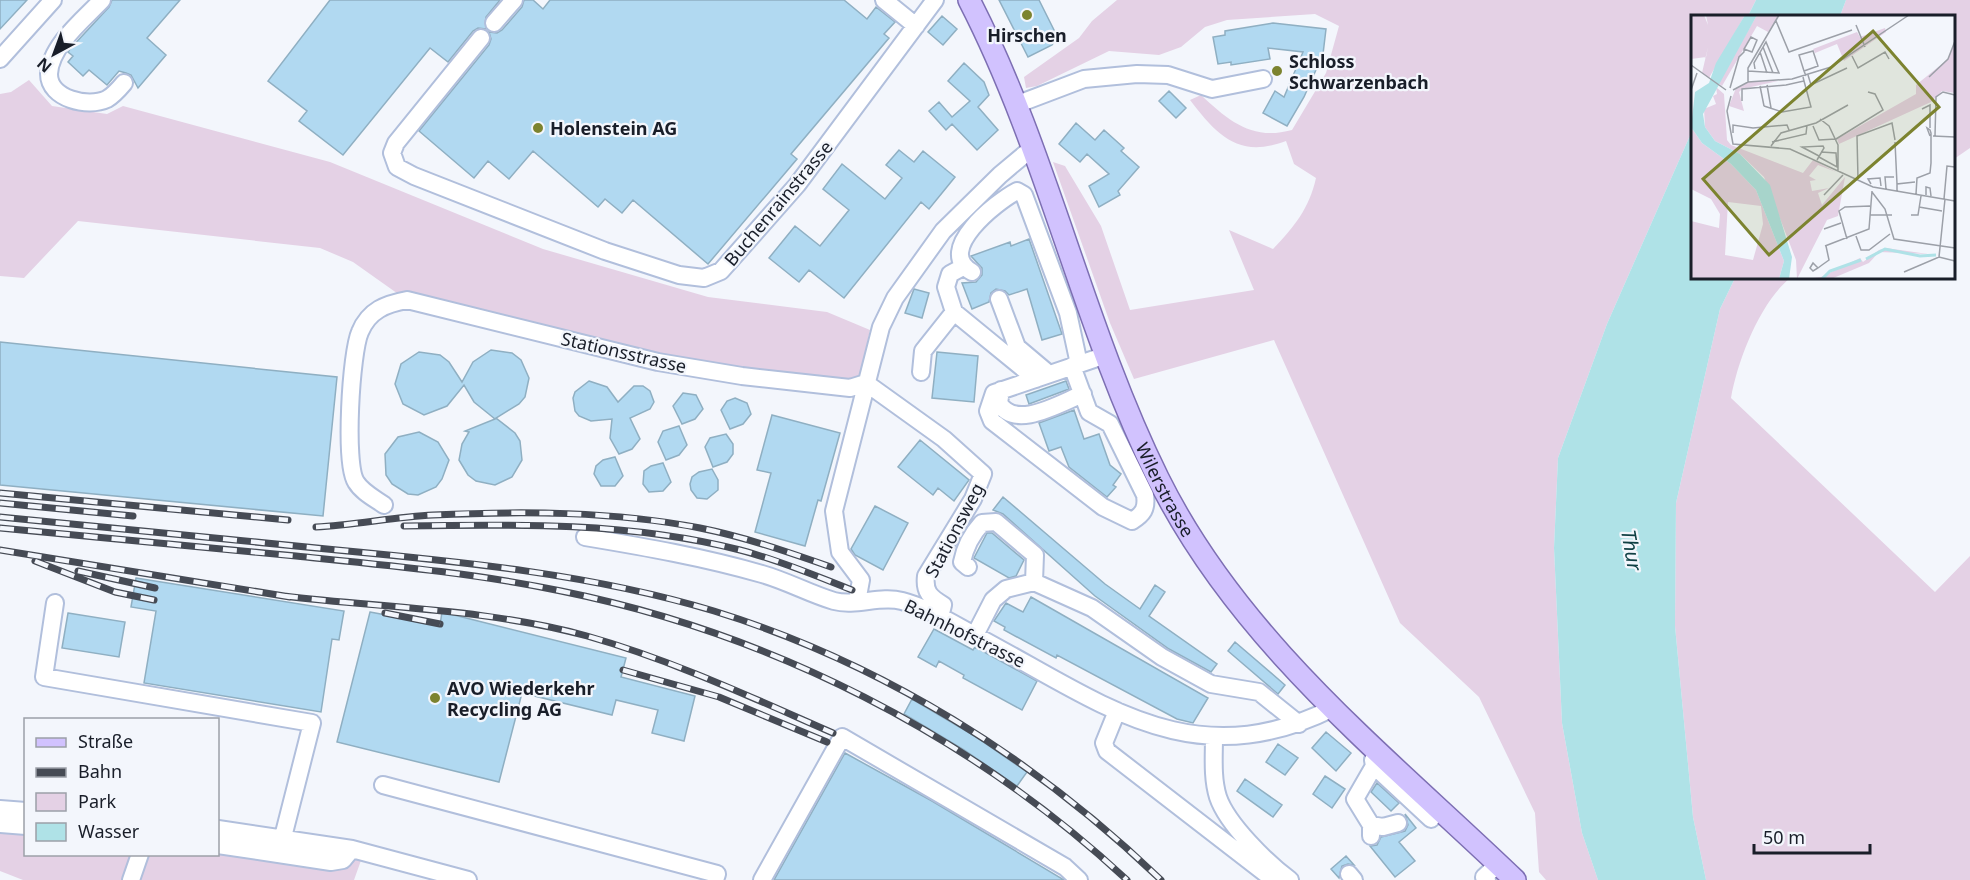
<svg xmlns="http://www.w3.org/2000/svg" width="1970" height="880" font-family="'Noto Sans',sans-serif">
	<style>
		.green { fill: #e4d1e5 }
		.water { fill: #afe2e7 }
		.building { fill: #b1d9f1; stroke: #8fafc2; stroke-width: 1.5 }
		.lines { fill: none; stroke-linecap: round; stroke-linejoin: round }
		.minor-casing { stroke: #b1bfdc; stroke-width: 20 }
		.major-casing { stroke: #7d6fb3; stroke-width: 24 }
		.minor { stroke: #fff; stroke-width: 16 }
		.major { stroke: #d1c2fe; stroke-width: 21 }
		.rail-casing { stroke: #464b55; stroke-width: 7 }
		.rail { stroke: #f3f6fc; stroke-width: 4.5; stroke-dasharray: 14; stroke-linecap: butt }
		.poi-dot { fill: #7c832f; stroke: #f3f6fc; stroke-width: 2 }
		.labels { text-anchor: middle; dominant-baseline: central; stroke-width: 4.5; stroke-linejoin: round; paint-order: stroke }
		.poi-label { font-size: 18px; font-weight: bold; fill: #191e29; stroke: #f3f6fc; text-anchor: start }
		.street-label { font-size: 18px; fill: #191e29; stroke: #f3f6fc }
		.water-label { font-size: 20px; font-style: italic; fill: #104044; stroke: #f3f6fc }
		.inset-river { fill: none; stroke: #afe2e7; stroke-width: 3 }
		.inset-road { fill: none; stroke: #9ca0a8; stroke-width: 1.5 }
		.view { fill: #7c832f; fill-opacity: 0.15; stroke: #7c832f; stroke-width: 3 }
		.inset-edge { fill: none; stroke: #191e29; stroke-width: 3 }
	</style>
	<rect width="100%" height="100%" fill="#f3f6fc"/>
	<!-- green -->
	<path class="green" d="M1117 0H1756L1748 16H1692V131L1607 324 1558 458 1554 548 1562 723 1582 833 1598 880H1546L1539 872 1535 813 1479 697 1400 623 1274 340 1134 379 1110 323 1053 162 1065 166 1101 226 1130 310 1254 290 1229 230 1273 249C1294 227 1309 209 1316 178L1294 164 1286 141C1238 159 1217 135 1190 100L1201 95C1229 121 1252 141 1292 130L1326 73 1339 26 1315 14 1227 20 1205 27 1181 47 1159 55 1109 51 1037 86 1026 88 1024 77 1079 38 1092 21Z
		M1846 0H1970V148L1954 159V16H1840Z
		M29 80 52 106 107 114 123 106 330 162 543 249 708 297 827 312 870 330 860 375 846 384 654 359 401 296 353 262 320 248 78 221 24 278 0 276V94L11 92Z
		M1735 278H1790C1760 303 1738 359 1731 398L1935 592 1970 556V880H1706L1693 817 1675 626 1676 503 1720 309Z
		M0 809 25 811 26 854H218V829L364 852 354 880H23L0 871Z"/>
	<!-- water -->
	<path class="water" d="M1756 0H1846L1840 16H1748Z
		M1692 131V278H1735L1720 309 1676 503 1675 626 1693 817 1706 880H1598L1582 833 1562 723 1554 548 1558 458 1607 324Z"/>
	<!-- building -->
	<path class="building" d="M0 0H27L0 29Z
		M112 0H180L147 38 166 55 138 88 131 75 126 73 119 71 107 85 89 70 83 76 68 62 73 56 68 52 70 49 109 7Z
		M330 0H500L486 17V29L478 28 473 31 448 62 430 48 343 155 299 121 307 111 268 81Z
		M524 0H533L543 9 550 0H844L867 19 876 7 895 22 884 34 889 38 791 154 797 159 708 264 633 200 622 213 605 199 598 207 533 151 509 179 488 161 474 178 419 131 489 45 491 39 489 32 497 33 502 30 522 7Z
		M999 0H1039L1054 30 1056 39 1052 45 1028 57Z
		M942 16 957 29 943 45 928 32Z
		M1273 23 1326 29 1323 54 1304 97 1287 126 1263 113 1275 91 1284 97 1303 52 1268 48 1270 59 1231 65V62L1218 64 1213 37 1225 35V31Z
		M964 63 984 82 989 95 978 107 998 130 977 150 952 124 946 130 929 111 939 102 952 117 970 101 948 81Z
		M1169 91 1186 108 1176 118 1159 101Z
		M1076 123 1095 140 1104 130 1124 148 1121 151 1139 167 1118 191 1120 195 1099 207 1089 186 1109 174 1087 154 1080 162 1059 144Z
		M899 150 914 162 923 151 955 177 929 209 921 202 844 298 809 270 799 282 769 258 795 226 820 246 849 210 823 189 842 164 885 199 902 178 886 165Z
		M1029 239 1062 334 1042 340 1027 289 1009 295 1005 291 996 289 991 293 989 302 972 309 962 283 976 282 982 275V268L971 256 1010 242 1011 246Z
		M914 289 929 293 922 318 905 313Z
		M0 342 337 377 323 516 0 485Z
		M491 350 512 353 521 360 529 378 525 397 519 404 496 418 515 433 520 441 522 460 512 477 495 485 476 481 468 475 459 460 462 444 469 432 465 431 495 419 474 402 464 385 447 406 424 415 403 404 395 384 401 364 419 352 440 355 449 362 462 382 473 362Z
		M937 352 978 356 974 402 932 398Z
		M589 381 607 387 618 402 634 386H643L650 391 654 402 650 409 630 418 640 439 632 449 619 454 610 438 612 419 591 421 579 416 575 411 573 398 575 392Z
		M1066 381 1069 389 1029 404 1026 395Z
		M683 393 696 395 703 409 695 419 682 424 673 406Z
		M735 398 747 403 751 414 743 424 730 429 721 410 727 401Z
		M1074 410 1084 439 1099 434 1110 465 1121 474 1113 485 1116 487 1107 497 1069 467 1061 447 1049 451 1039 423Z
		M772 415 840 433 821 501 818 500 805 546 755 532 771 473 757 470Z
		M679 426 687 445 679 455 666 460 658 442 663 431Z
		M419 432 438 442 449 460 442 479 436 487 418 495 408 494 392 484 386 475 385 454 398 437Z
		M726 434 733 444V454L727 462 713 467 705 447 710 438Z
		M920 440 969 480 954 501 938 488 933 495 898 467Z
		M615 457 623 476 615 486H601L594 474 596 466 603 460Z
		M663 463 671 482 663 491 649 492 643 484 644 471 651 466Z
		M712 469 718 480V490L707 499 697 498 691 490 690 484 692 477 699 472Z
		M1003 497 1105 584 1140 609 1155 585 1165 592 1149 616 1217 664 1211 672 1169 649 1095 596 1003 514 993 510Z
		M875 506 908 523 883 570 855 555 851 549Z
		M987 533H992L1024 560 1016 576 1009 578 974 558Z
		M136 578 344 611 339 640 332 639 321 712 144 683 156 611 131 607Z
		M1031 597 1208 698 1193 723 1177 719 1057 655 1056 658 1004 630 1005 627 994 621 1006 603 1023 612Z
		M370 612 440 625 442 612 626 658 621 677 695 696 684 741 652 733 658 710 616 700 612 715 522 693 499 782 337 742Z
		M68 613 125 622 119 657 62 648Z
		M934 629 973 650 975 647 1037 681 1022 710 963 678 964 675 939 661 936 667 918 657Z
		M1235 642 1285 685 1278 694 1228 651Z
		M912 699 973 735 1027 772 1017 786 964 750 904 714Z
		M1326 732 1351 753 1336 771 1312 748Z
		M1278 744 1298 758 1285 775 1266 762Z
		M845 753 932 801 1064 880H774Z
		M1325 776 1345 789 1332 808 1313 794Z
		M1245 779 1282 805 1273 817 1237 791Z
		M1377 783 1399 803 1391 811 1371 792Z
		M1405 814 1416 828 1399 842 1415 861 1395 877 1370 846 1377 845 1381 837 1405 831 1408 825Z
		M1346 856 1354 865 1348 864 1342 866 1339 878 1331 869Z"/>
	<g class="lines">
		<!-- minor casing -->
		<g class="minor-casing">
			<path id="minor" d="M102 0C84 19 50 46 49 74 49 99 88 108 107 99 114 95 119 89 124 83
				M884 0 916 26
				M494 23 514 0
				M481 38 396 143 392 153 397 167 414 176 605 251 679 275 704 278 721 271 797 185 935 0
				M0 59 53 0
				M1018 104 1084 79 1137 74 1168 75 1212 89 1263 79
				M963 267 950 274 946 287 954 312 1036 379
				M972 272C934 251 996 202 1017 191L1024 195 1068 313 1079 364
				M999 299 1017 347 1049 374
				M1072 366 1089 412 1110 424 1145 495C1147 509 1143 514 1132 521L1103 507 992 421 988 411 994 393 1106 355
				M921 372 923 351 954 312
				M866 383 944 439 983 474 973 499 926 576C924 592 930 597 943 605L940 617
				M1001 390 999 403C1015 431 1060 403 1083 394
				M384 505C374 498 362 492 356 482 344 464 351 352 360 332 369 310 386 304 407 300L658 362 742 376 850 388 866 383
				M585 537C645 547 703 557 762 574 787 581 810 594 834 601 856 607 880 595 902 601 929 608 955 625 980 638 1102 703 1192 778 1333 708
				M968 567 962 562C965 547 971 535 982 523L996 522 1035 555 1034 582
				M857 602 861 580 840 552 834 511 881 327 895 298 943 231 1000 175 1025 154 1034 151
				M55 603 44 677 312 723 283 837
				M975 635 993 600 1006 589 1034 582 1092 608 1162 657 1211 684 1259 692 1299 724
				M1117 711 1104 743 1107 751 1274 880
				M1214 737C1214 756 1212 778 1218 797 1227 824 1267 863 1290 880
				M1374 766 1431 819
				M383 785 717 874 715 880
				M0 809 26 811
				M0 824 26 826
				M1371 825 1383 827 1398 823
				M218 829 352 849 468 880
				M1371 836V825L1355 799 1374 766 1373 760 1380 752
				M218 845 331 862 343 860 352 849
				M1349 874 1354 880
				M131 880 140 854
				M762 880 842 737 1065 867 1079 880
				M1487 880 1484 877 1498 864"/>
		</g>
		<!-- major casing -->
		<g class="major-casing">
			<g id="major">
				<path id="s1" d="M969 0C1048 153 1082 324 1158 478 1239 642 1386 756 1515 880"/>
			</g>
		</g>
		<!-- minor -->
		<use href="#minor" class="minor"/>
		<!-- major -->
		<use href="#major" class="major"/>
		<!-- rail casing -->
		<g class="rail-casing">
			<path id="rail" d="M0 493 288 520
				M0 503 133 516
				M0 517C112 528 225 539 337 550 464 562 591 574 714 611 882 663 1034 758 1161 880
				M404 526C516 524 631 522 740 550 779 560 816 576 852 590
				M316 527C355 525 394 517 433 515 521 511 614 511 700 528 745 537 788 552 831 567
				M0 528C99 537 197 547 296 556 385 565 474 573 561 591 770 633 971 735 1127 880
				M0 550 290 597
				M35 561 115 592 154 600
				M78 571 155 588
				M284 596C384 608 489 609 587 636 672 660 753 698 833 733
				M385 613 440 624
				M623 670 719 697 827 742"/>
		</g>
		<!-- rail -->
		<use href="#rail" class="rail"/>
	</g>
	<!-- markers -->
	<g class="poi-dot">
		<circle cx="1027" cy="15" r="6"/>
		<circle cx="1277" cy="71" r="6"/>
		<circle cx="538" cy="128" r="6"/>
		<circle cx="435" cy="698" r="6"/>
	</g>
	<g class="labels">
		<!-- poi labels -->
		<g class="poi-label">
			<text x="1027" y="35" text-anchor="middle">Hirschen</text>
			<text x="1289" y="61">Schloss<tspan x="1289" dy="21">Schwarzenbach</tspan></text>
			<text x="550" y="128">Holenstein AG</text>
			<text x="447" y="688">AVO Wiederkehr<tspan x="447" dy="21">Recycling AG</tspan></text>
		</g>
		<!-- street labels -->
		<g class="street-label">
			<text transform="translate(778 203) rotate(-50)">Buchenrainstrasse</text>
			<text transform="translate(624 352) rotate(13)">Stationsstrasse</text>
			<text stroke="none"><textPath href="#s1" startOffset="528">Wilerstrasse</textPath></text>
			<text transform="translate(954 530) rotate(-62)">Stationsweg</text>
			<text transform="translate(965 633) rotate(26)">Bahnhofstrasse</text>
		</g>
		<!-- water labels -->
		<g class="water-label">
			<text transform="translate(1632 550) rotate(80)">Thur</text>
		</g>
	</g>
	<!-- overview -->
	<g transform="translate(1691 15)">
		<rect width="264" height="264" fill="#f3f6fc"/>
		<path d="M0 0H13L17 10 15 0H54L18 63 11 58 17 32 15 42 0 44ZM66 0H88L77 17 66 11 31 71 27 68ZM194 13 195 17 153 46 146 29 124 38 122 34 166 17 169 22ZM264 26V78L251 76 240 87 148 129 146 124 225 79V70L257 44ZM87 66 51 74 48 77 53 96 38 91 45 73 57 67ZM25 72 33 79 36 125 40 130 112 158 122 145 145 157 127 150 118 161 125 165 119 166 121 176 138 173 127 178 131 190 154 162 147 201 136 205 106 264 105 245 73 162 49 139 24 126 14 112 13 94 25 89 22 81 26 79ZM0 112 11 128 40 149 65 175 93 246 88 264H0V206L28 213 29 199 20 184 0 174ZM37 187 70 191 72 209 62 245 34 240ZM195 233 237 239 188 237 178 248 140 264H114L130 262 169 243 172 247 188 235Z" fill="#e4d1e5" fill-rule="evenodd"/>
		<path d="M54 0H66L12 99 14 112 24 126 49 139 79 170 101 242 98 264H88L93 246 65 175 40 149 11 128 0 112 4 77 18 68 25 48Z" fill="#afe2e7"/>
		<path class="inset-river" d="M175 244 194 234 229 241 245 240M131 264 139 256 170 245"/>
		<path class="inset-road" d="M85 6 98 37 161 15M165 10 174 32M72 32 82 58M69 37 76 58M161 41 167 53 194 37 198 44M0 50 35 75M57 56 88 58 75 27 63 48 64 54M113 56 127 51 122 36 108 40 113 56 115 61M117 60 120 70 156 53M238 62 257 44 264 26M57 67V53L88 0M76 70 80 93M69 71 73 91M39 73 48 42 53 37V34L60 22 66 25 61 37 53 34M0 75 6 58M42 75 57 67 101 64 140 52 218 0M40 81 36 96 42 129 99 134 182 172 264 186M51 86V74L95 70 113 66 112 62M73 91 91 97 120 92 113 66M231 94 239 90V113M129 104 138 111 147 130V157M122 111 128 125 145 124M42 118V110L62 113 96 110 98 115M242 121 264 122M244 121 245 82 252 77 264 80M145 124 192 95 184 79 177 77M81 127 115 119 116 110M204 127 206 169M80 131 90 118 125 108 157 90M128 142 146 152 145 138 130 137M126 145 133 133 132 131 111 132 128 141M167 164 166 121 201 108 204 125M180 169 177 164 189 163 190 171M195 174 194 162H203M206 176V169L224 167M181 177 194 194 203 224 264 233M225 179 226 163 239 158 240 148V118L239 115 236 113 239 121M133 180 152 160M235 180V172L239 173 240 181M253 184 256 151 264 152M228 192 251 196M179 200H201M220 200H227L230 181M133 214 150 208M165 221 170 235H178L199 219M156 224 148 196 154 192 179 191M134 231 178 214 181 176M248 242 254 184M127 253 122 248 119 253 122 256 127 253 131 250 138 245 135 231M213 257 248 242 264 246"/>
		<path class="view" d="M182 16 248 92 78 240 12 164Z"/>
		<rect width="264" height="264" class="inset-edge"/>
	</g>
	<!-- legend -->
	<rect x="24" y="718" width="195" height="138" fill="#f3f6fc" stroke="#9ca0a8" stroke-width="1.5"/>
	<rect x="36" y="738" width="30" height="9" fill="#d1c2fe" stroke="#9ca0a8" stroke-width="1.5"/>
	<text x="78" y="748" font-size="18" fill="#191e29">Straße</text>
	<rect x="36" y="768" width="30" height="9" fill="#464b55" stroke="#9ca0a8" stroke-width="1.5"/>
	<text x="78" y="778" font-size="18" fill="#191e29">Bahn</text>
	<rect x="36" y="793" width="30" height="18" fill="#e4d1e5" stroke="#9ca0a8" stroke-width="1.5"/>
	<text x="78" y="808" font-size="18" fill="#191e29">Park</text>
	<rect x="36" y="823" width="30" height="18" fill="#afe2e7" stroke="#9ca0a8" stroke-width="1.5"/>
	<text x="78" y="838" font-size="18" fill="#191e29">Wasser</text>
	<!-- north arrow -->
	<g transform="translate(54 54) rotate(221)" stroke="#f3f6fc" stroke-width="4.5" paint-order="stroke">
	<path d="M0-4.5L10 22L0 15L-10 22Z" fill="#191e29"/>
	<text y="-9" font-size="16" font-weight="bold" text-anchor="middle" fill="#191e29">N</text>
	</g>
	<!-- scale -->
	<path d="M1754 844v9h116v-9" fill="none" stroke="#191e29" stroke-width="3"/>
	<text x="1763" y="844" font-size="18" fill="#191e29" stroke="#f3f6fc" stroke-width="4.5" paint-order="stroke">50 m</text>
</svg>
